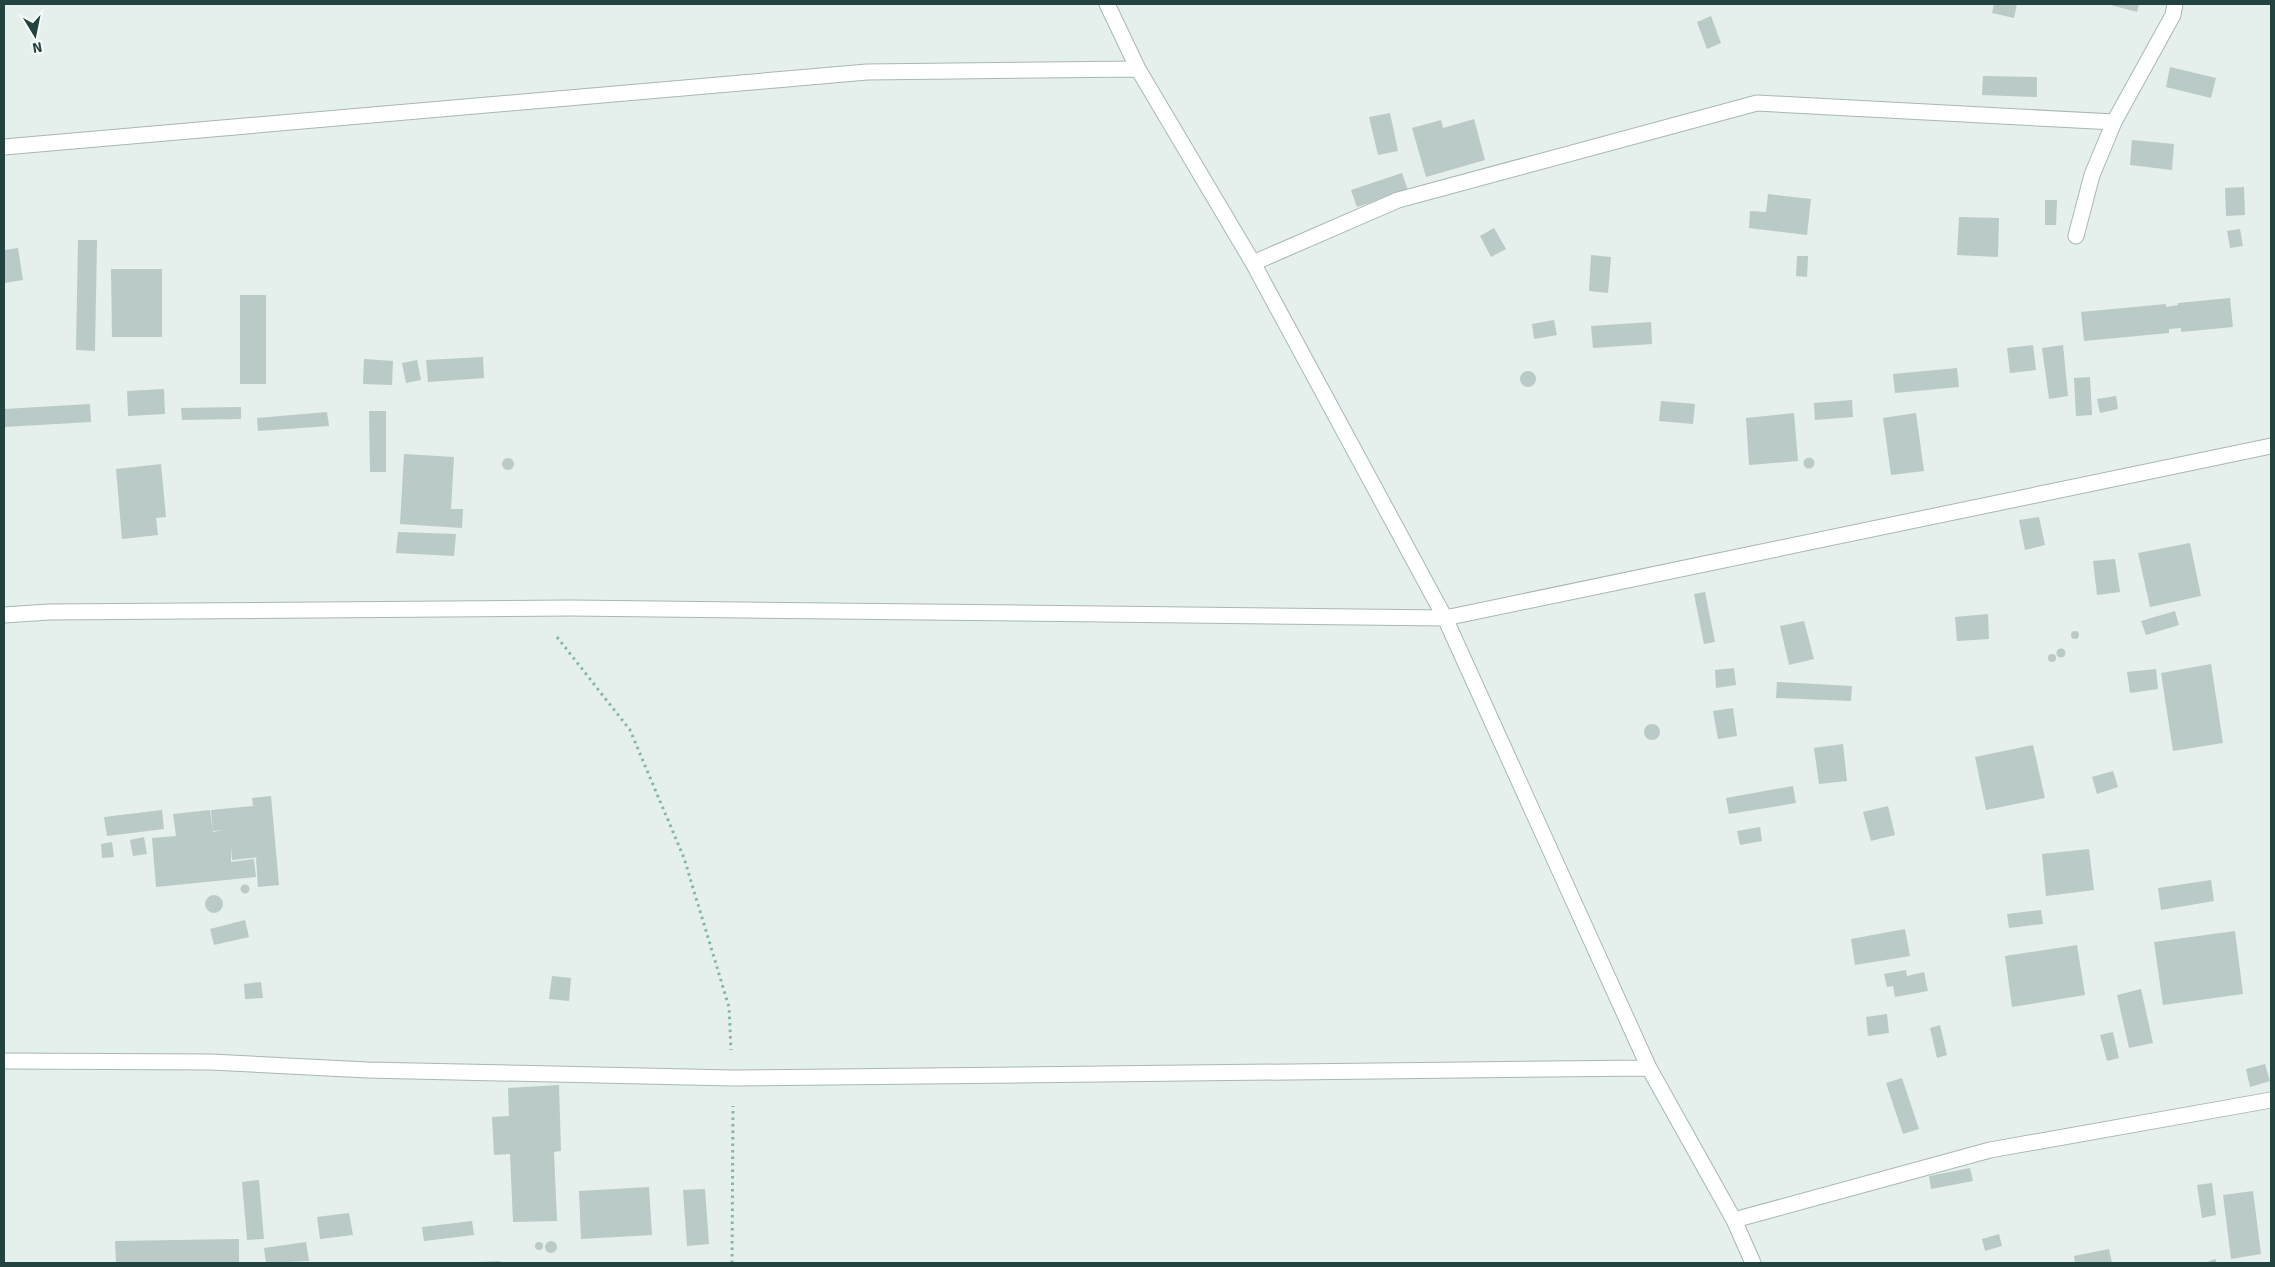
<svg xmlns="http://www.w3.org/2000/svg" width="2275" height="1267" font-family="Signika,sans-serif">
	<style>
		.building { fill: #bacac6 }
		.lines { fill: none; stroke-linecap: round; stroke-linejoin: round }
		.minor-casing { stroke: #a7b8b5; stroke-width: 17 }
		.path { stroke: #83b5ae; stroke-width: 3; stroke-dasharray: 2.5 4; stroke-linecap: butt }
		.minor { stroke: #fff; stroke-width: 15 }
	</style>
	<rect width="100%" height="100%" fill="#e5efec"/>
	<!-- building -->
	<path class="building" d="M1994 4H2017L2014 18 1992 13Z
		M2107 4H2139L2137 12Z
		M1711 16 1721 43 1707 49 1697 22Z
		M2170 67 2216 78 2211 98 2166 87Z
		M1983 76 2037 77V97L1982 95Z
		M1390 113 1398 151 1378 155 1369 117Z
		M1474 119 1485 160 1426 177 1412 128 1441 120 1443 128Z
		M2132 140 2174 144 2172 170 2130 165Z
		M1402 173 1408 190 1357 207 1351 190Z
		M2244 187 2245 215 2226 216 2225 188Z
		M1768 194 1811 199 1807 235 1749 228 1750 211 1766 212Z
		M2045 200H2057L2056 225H2045Z
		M1959 217 1999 218 1998 257 1957 255Z
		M1494 228 1506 249 1491 257 1480 236Z
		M2240 229 2243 246 2230 248 2227 231Z
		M78 240H97L95 351 76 350Z
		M18 248 23 280 4 283V250Z
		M1591 255 1611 257 1608 293 1589 291Z
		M1797 256H1808L1807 277 1796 276Z
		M111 269H162V337H112Z
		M240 295H266V384H240Z
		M2230 298 2233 327 2181 332V328L2169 329V333L2084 341 2081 312 2166 304V307L2178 305V303Z
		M1554 320 1557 335 1534 339 1532 324Z
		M1651 322 1652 344 1593 348 1591 326Z
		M2033 345 2036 370 2010 373 2007 348Z
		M2063 345 2068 396 2049 399 2042 348Z
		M483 357 484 378 428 382 426 360Z
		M364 359 393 361 392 385 363 384Z
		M417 360 421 380 406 383 402 363Z
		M1957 368 1959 387 1895 393 1893 374Z
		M1520 379a8 8 0 1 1 16 0a8 8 0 1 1-16 0Z
		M2090 377 2092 415 2076 416 2074 378Z
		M164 389 165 414 128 416 127 391Z
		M2116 396 2118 409 2100 413 2097 399Z
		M1852 400 1853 417 1815 420 1814 403Z
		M1661 401 1695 404 1693 424 1659 421Z
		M90 404 91 422 4 427V409Z
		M241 407V419L182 420 181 408Z
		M369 411H386V472H370Z
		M327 412 329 426 258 431 257 418Z
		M1794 413 1798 461 1749 465 1746 418Z
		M1916 413 1924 471 1891 475 1883 418Z
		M404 454 454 457 451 509H463L462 528 400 524Z
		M1803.5 463a5.5 5.5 0 1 1 11 0a5.5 5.5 0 1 1-11 0Z
		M502 464a6 6 0 1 1 12 0a6 6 0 1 1-12 0Z
		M161 464 166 517 156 518 158 535 122 539 116 469Z
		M2039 517 2045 545 2025 550 2019 520Z
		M398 532 456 534 454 556 396 553Z
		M2190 543 2201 596 2150 607 2138 553Z
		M2115 559 2120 592 2097 595 2093 561Z
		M1705 592 1715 642 1704 644 1694 594Z
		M2175 611 2179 625 2146 635 2141 621Z
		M1988 614 1989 639 1957 641 1955 617Z
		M1804 621 1814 659 1789 665 1780 626Z
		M2071 635a4 4 0 1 1 8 0a4 4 0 1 1-8 0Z
		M2056.5 653a4.5 4.5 0 1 1 9 0a4.5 4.5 0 1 1-9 0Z
		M2048 658a4 4 0 1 1 8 0a4 4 0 1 1-8 0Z
		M2211 664 2223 743 2173 751 2161 673Z
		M1734 668 1736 685 1716 688 1715 670Z
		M2156 669 2158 689 2130 693 2127 672Z
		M1777 682 1852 686 1851 701 1776 698Z
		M1733 708 1737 736 1718 739 1713 711Z
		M1644 732a8 8 0 1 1 16 0a8 8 0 1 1-16 0Z
		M1843 744 1847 781 1819 784 1814 748Z
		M2033 745 2045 798 1986 810 1975 757Z
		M2113 771 2118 787 2097 794 2092 777Z
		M1793 786 1796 803 1729 814 1726 798Z
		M271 796 279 885 258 887 256 858 260 857 232 860 231 846V862L254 859 256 877 156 887 152 838 176 836 173 814 210 810 213 832 224 830 213 831 211 810 253 806 252 798Z
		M1888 806 1895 835 1871 841 1863 812Z
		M162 810 164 829 107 836 104 817Z
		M1760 827 1762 841 1740 845 1737 831Z
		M144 837 147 854 133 856 130 840Z
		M112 842 114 857 102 858 101 844Z
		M2089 849 2094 890 2046 896 2042 854Z
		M2211 880 2214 901 2161 910 2158 888Z
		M240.5 889a4.5 4.5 0 1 1 9 0a4.5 4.5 0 1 1-9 0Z
		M205 904a9 9 0 1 1 18 0a9 9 0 1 1-18 0Z
		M2041 910 2043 924 2009 928 2007 914Z
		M245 920 249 937 214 945 210 929Z
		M1905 929 1910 956 1855 965 1851 939Z
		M2235 931 2243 994 2163 1005 2154 942Z
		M2077 945 2085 995 2012 1007 2005 956Z
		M1906 970 1907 976 1924 972 1928 991 1895 997 1893 986 1887 987 1884 974Z
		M552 976 571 978 569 1001 549 999Z
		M261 982 263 998 245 999 244 984Z
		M2141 989 2153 1043 2129 1048 2117 995Z
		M1887 1014 1889 1033 1868 1036 1866 1017Z
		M1940 1025 1947 1055 1937 1058 1930 1028Z
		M2113 1032 2119 1058 2107 1061 2100 1035Z
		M2265 1064 2270 1081 2250 1087 2246 1069Z
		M1902 1078 1919 1129 1903 1134 1886 1083Z
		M559 1085 561 1151 554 1152 557 1221 513 1222 510 1154 494 1155 492 1117 509 1116 508 1088Z
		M1970 1168 1973 1181 1931 1189 1929 1176Z
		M259 1180 264 1239 247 1240 242 1182Z
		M2212 1183 2216 1215 2202 1218 2197 1185Z
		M649 1187 652 1235 581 1239 579 1191Z
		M705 1189 709 1244 687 1246 683 1190Z
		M2253 1191 2261 1254 2231 1259 2223 1195Z
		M349 1213 353 1235 320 1239 317 1217Z
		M472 1221 474 1235 424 1241 422 1227Z
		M1999 1234 2002 1246 1985 1251 1982 1239Z
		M239 1239V1263H116L115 1241Z
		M545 1247a6 6 0 1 1 12 0a6 6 0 1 1-12 0Z
		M306 1242 309 1261 266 1263 264 1248Z
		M535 1246a4 4 0 1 1 8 0a4 4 0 1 1-8 0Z
		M2109 1249 2112 1263H2075L2074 1256Z
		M2215 1259 2217 1263H2205Z
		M500 1261 501 1263H476V1262Z"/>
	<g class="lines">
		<!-- minor casing -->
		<g class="minor-casing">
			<path id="minor" d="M1107 4 1138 69 1253 263 1445 618 1649 1068 1734 1220 1753 1263
				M4 147 867 72 1138 69
				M2076 236 2092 175 2114 122 2173 15 2175 4
				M1253 263 1398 200 1757 103 2114 122
				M4 615 49 612 571 608 1445 618 2271 446
				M4 1061 211 1062 367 1070 733 1078 1649 1068
				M1734 1220 1990 1150 2271 1100"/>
		</g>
		<!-- path -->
		<path class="path" d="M557 637 630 730 684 858 729 1007 731 1050
			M732 1263 733 1106"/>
		<!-- minor -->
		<use href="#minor" class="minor"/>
	</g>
	<!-- border -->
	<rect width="2275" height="1267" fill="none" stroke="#22433f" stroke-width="10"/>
	<!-- north arrow -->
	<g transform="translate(35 35) rotate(170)" stroke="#f6fbf9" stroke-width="4" paint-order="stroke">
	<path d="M0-4L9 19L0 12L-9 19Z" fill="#22433f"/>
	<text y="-8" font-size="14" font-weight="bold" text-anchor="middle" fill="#22433f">N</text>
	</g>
</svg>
